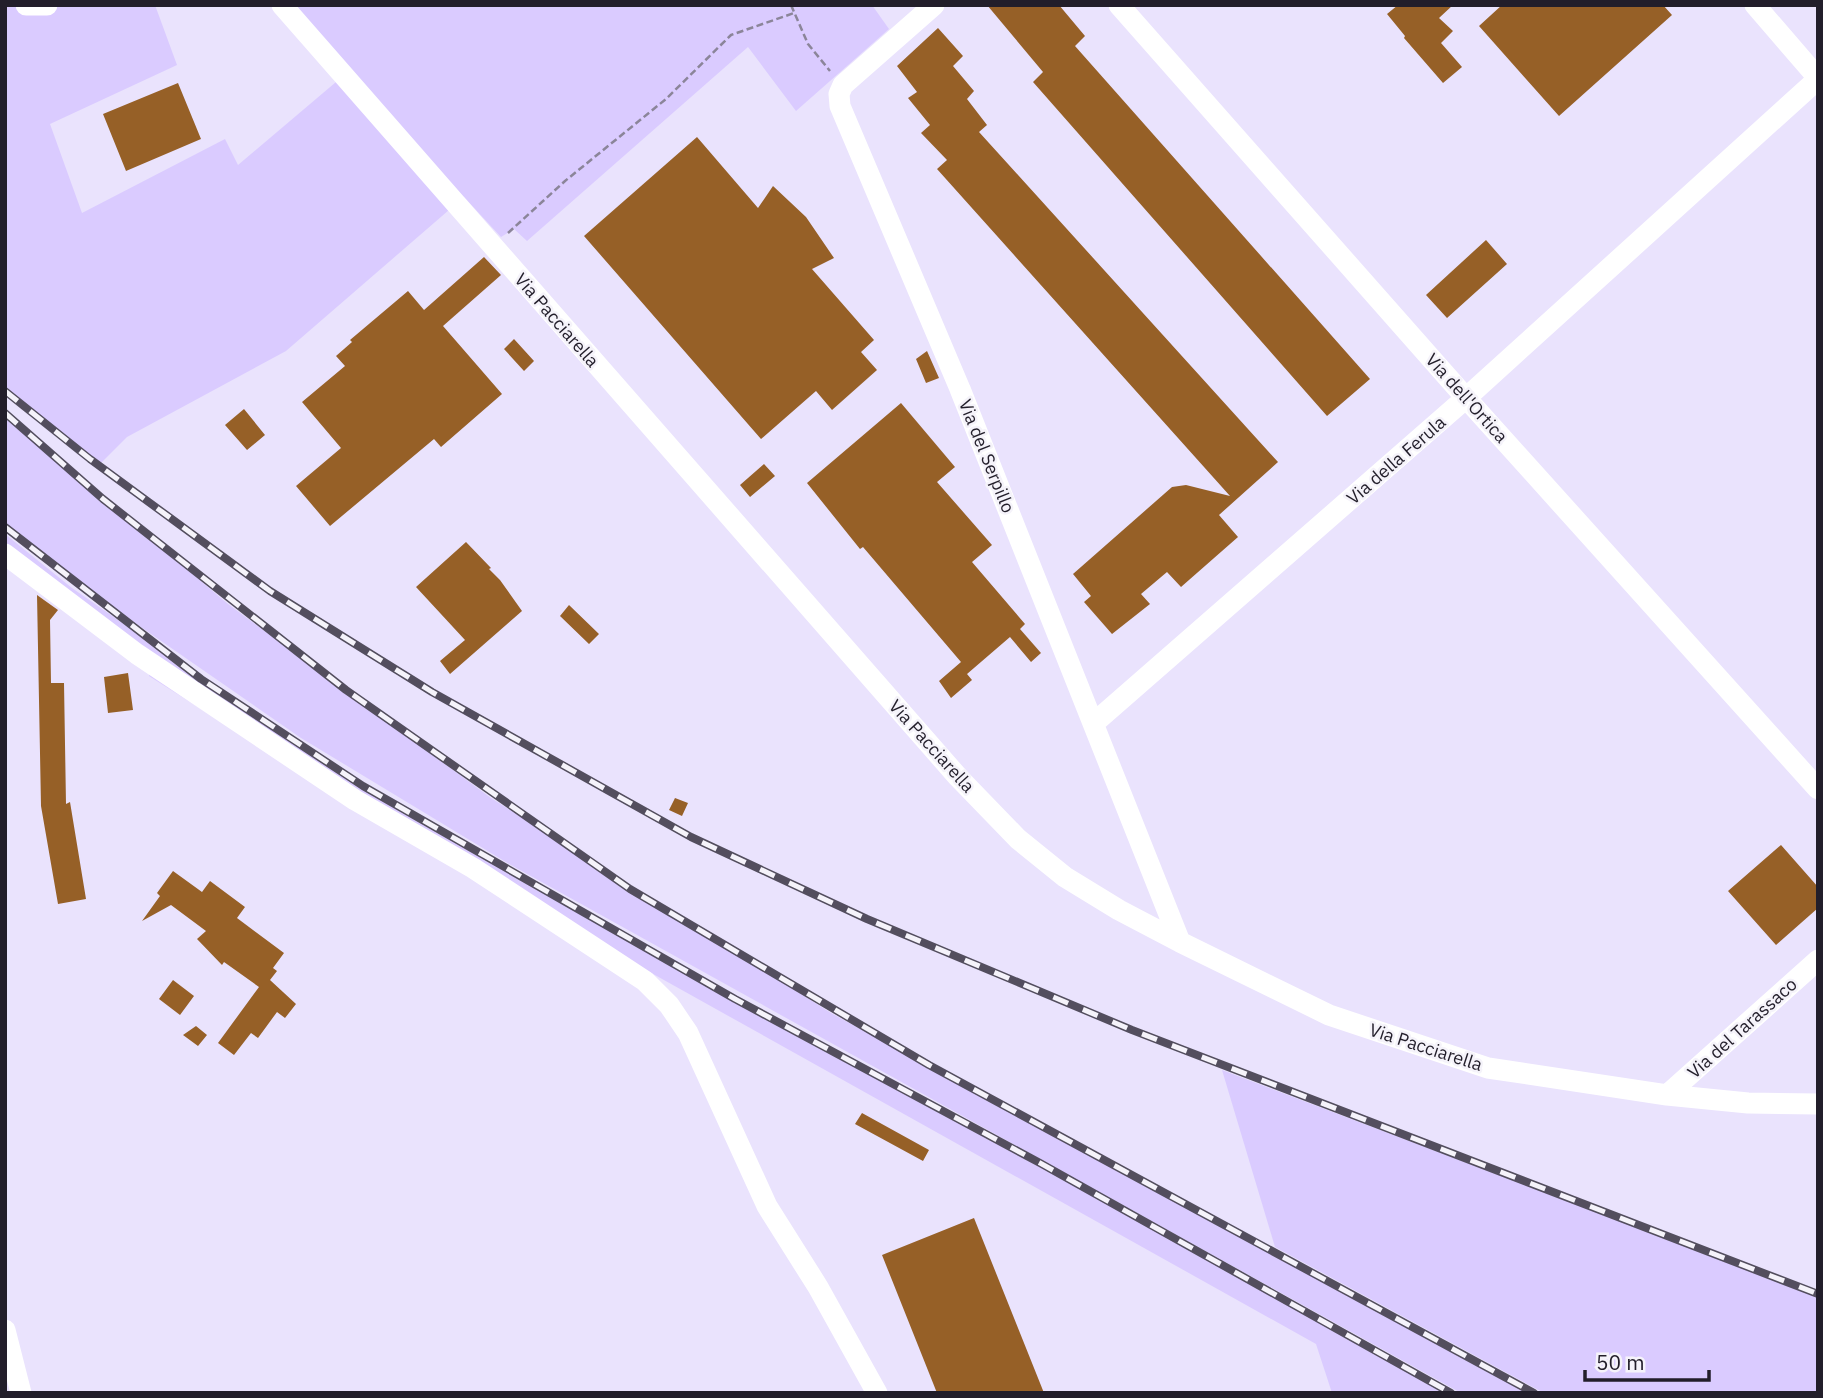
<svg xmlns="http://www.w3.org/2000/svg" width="1823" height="1398" font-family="'IBM Plex Sans',sans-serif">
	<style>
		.green { fill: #dacbff }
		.building { fill: #966027 }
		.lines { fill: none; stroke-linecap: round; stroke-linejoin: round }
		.path { stroke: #8b8599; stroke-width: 2.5; stroke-dasharray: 7 3.5; stroke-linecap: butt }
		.minor { stroke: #fff; stroke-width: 21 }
		.rail-casing { stroke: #534e5e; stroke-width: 8 }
		.rail { stroke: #f5f3fa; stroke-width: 5; stroke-dasharray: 16; stroke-linecap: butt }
		.labels { text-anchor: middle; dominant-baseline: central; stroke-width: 5; stroke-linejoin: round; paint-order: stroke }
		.street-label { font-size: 18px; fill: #221e2a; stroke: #f5f3fa }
	</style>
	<rect width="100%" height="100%" fill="#eae3fd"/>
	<!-- green -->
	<path class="green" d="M5 5H155L177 65 50 124 82 213 225 139 238 165 336 82 272 5H872L889 29 796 111 748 47 527 241 514 229 501 237 464 197 286 351 127 437 100 464 5 387Z
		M5 415 228 604 491 798 831 1013 1530 1393H1461L511 865 301 738 76 582 5 524Z
		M5 534 72 588 297 744 507 872 1448 1393H1332L1316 1344 372 817 149 676 152 665 5 558Z
		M1222 1070 1818 1296V1393H1544L1275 1247Z"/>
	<!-- building -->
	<path class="building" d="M987 5H1059L1085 36 1075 46 1370 379 1327 416 1033 82 1043 72Z
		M1398 5H1453L1439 18 1453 31 1441 43 1462 67 1443 83 1404 38 1405 36 1387 14Z
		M1502 5H1663L1672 15 1559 116 1479 26Z
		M938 28 963 56 953 66 974 91 967 99 987 125 979 132 1278 462 1219 515 1238 537 1181 587 1167 572 1141 594 1150 604 1112 634 1084 602 1091 596 1073 574 1172 487 1186 485 1230 496 937 169 947 160 921 133 930 125 908 98 917 92 897 66Z
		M178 83 201 139 126 171 103 114Z
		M697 137 758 208 773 186 806 217 834 258 812 269 874 340 861 352 877 370 832 410 816 391 761 439 584 236Z
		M1486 240 1507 264 1447 318 1426 295Z
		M484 257 501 275 443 326 502 394 441 447 434 439 330 526 296 486 341 448 302 402 345 366 336 356 352 342 350 340 408 291 424 310Z
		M514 339 534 361 524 371 504 349Z
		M927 351 939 378 926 383 916 359Z
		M901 403 955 467 937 482 992 545 972 562 1025 624 1020 629 1041 653 1031 662 1010 637 967 674 972 680 951 698 939 681 961 662 863 547 860 549 807 483Z
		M244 409 265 435 247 450 225 425Z
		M764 464 775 476 750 497 740 485Z
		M466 542 491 568 489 569 500 580 522 611 450 674 440 661 465 640 416 587Z
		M37 595 58 610 50 620 51 683H64L66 804 70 802 86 899 58 904 41 806Z
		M569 605 599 634 589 644 560 616Z
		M128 673 133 710 108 713 104 677Z
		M675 798 688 803 682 816 669 810Z
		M1781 845 1818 887V908L1776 945 1728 891Z
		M173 871 202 892 210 881 245 907 237 918 284 953 273 968 277 971 270 980 296 1004 285 1018 277 1012 258 1038 251 1033 234 1055 218 1043 259 987 224 962 222 965 197 939 206 931 171 905 142 921 160 896 157 893Z
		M173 980 194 996 180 1015 159 999Z
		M196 1026 207 1035 198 1046 183 1035Z
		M862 1113 929 1150 923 1161 855 1124Z
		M974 1218 1044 1393H937L882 1255Z"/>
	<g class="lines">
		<!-- path -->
		<path class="path" d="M791 5 808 44 830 71
			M508 233 565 181 666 99 731 35 794 13"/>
		<!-- minor -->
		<path class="minor" d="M26 5H47
			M282 5 958 777 1018 839 1065 877 1119 910 1180 942 1329 1015 1488 1068 1667 1095 1748 1103 1818 1104
			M934 5 843 85 839 94 840 106 960 389 1180 942
			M1119 5 1466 398 1818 789
			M1755 5 1818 78
			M5 554 137 654 355 800 473 868 645 981 669 1005 688 1033 767 1206 818 1287 877 1393
			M1094 723 1466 398 1818 79
			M1667 1095 1818 960
			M5 1330 21 1393"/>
		<!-- rail casing -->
		<g class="rail-casing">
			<path id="rail" d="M5 391 90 459 270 591 432 692 691 837 867 919 1132 1030 1818 1294
				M5 413 103 499 346 690 630 889 929 1065 1534 1393
				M5 527 201 679 363 786 735 999 1040 1163 1451 1393"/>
		</g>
		<!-- rail -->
		<use href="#rail" class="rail"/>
	</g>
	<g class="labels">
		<!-- street labels -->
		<g class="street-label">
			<text transform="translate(557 320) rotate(49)">Via Pacciarella</text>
			<text transform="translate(1467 398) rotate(48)">Via dell'Ortica</text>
			<text transform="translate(987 456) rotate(68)">Via del Serpillo</text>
			<text transform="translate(1396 460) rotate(-41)">Via della Ferula</text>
			<text transform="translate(932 746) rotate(48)">Via Pacciarella</text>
			<text transform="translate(1742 1028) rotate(-42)">Via del Tarassaco</text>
			<text transform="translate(1426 1047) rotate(18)">Via Pacciarella</text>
		</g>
	</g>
	<!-- border -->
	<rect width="1823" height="1398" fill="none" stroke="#221e2a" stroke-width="14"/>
	<!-- scale -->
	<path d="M1585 1370v10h124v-10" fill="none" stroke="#221e2a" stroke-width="3.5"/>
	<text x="1596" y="1370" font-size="21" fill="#221e2a" stroke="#f5f3fa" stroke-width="5" paint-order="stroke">50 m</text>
</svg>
